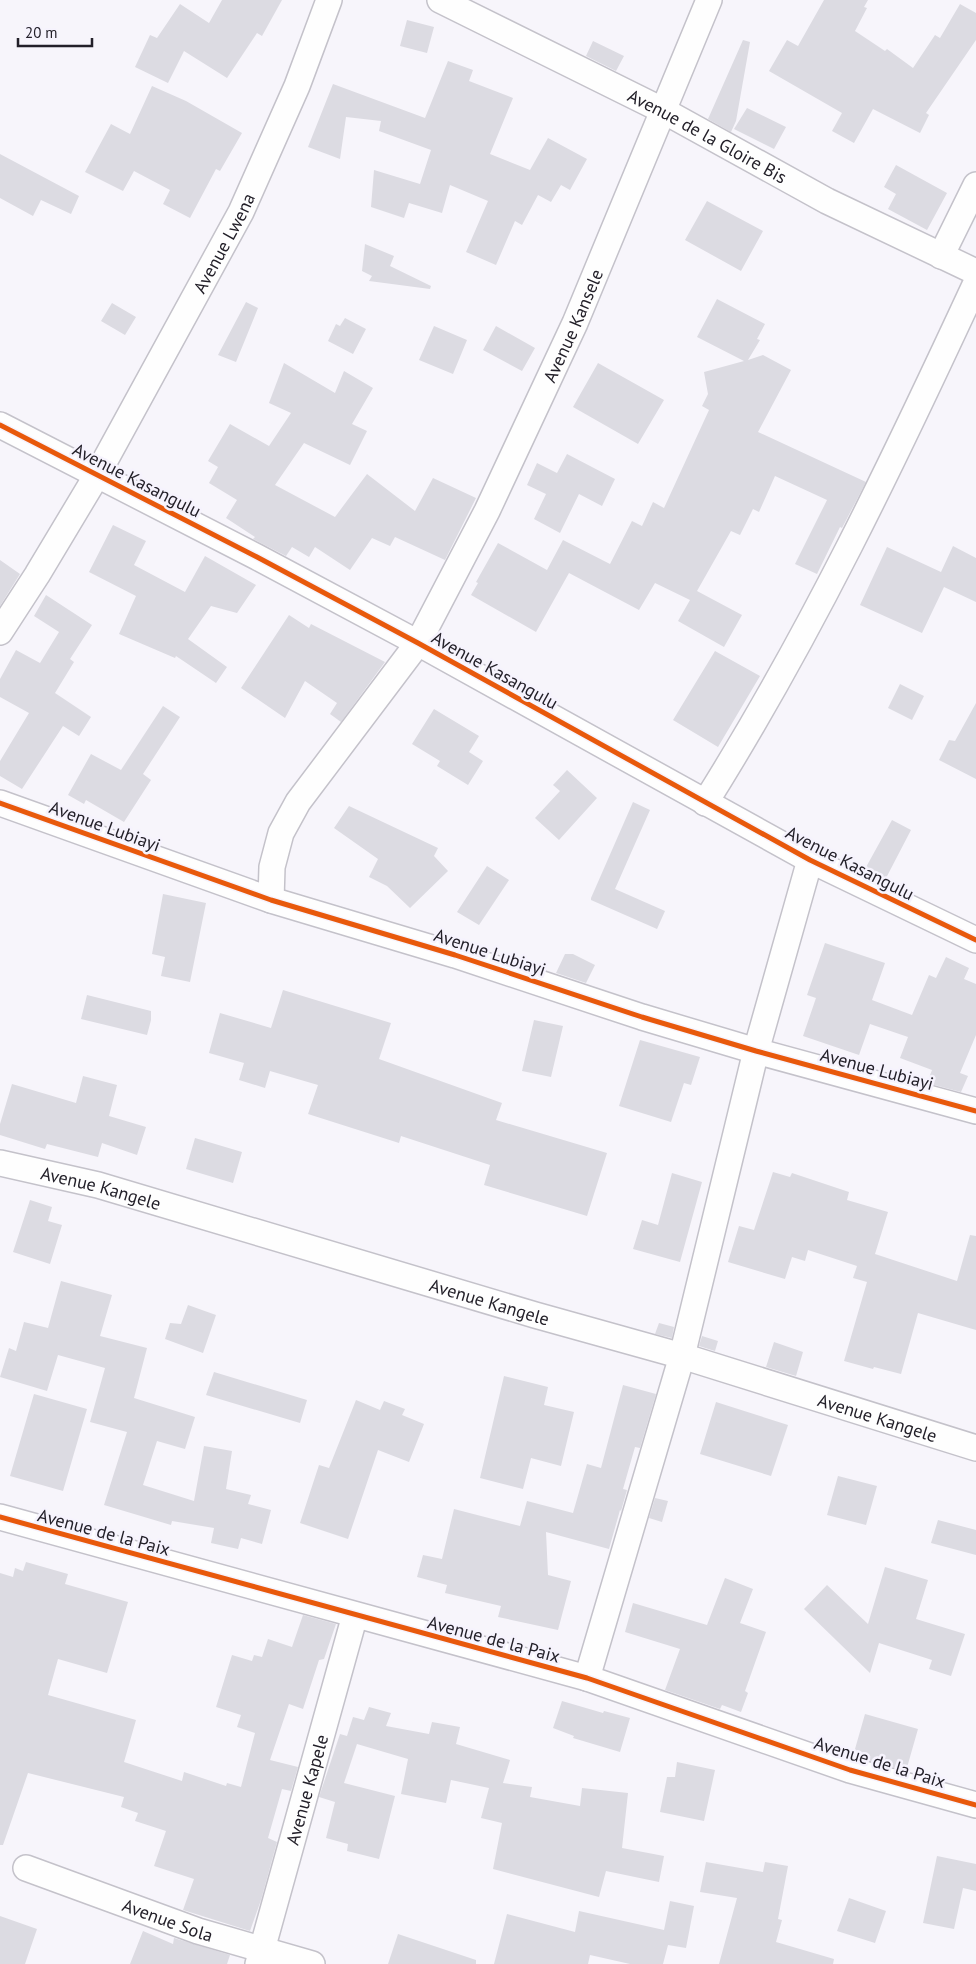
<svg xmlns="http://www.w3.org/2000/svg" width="976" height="1964" font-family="'PT Sans',sans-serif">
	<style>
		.building { fill: #dcdbe2 }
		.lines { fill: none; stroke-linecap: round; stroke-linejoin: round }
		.minor-casing { stroke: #c4c2ca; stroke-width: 28 }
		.minor { stroke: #fefefe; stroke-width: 25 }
		.cycleway-casing { stroke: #f6f3fd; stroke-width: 8 }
		.cycleway { stroke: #e8590c; stroke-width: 5 }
		.labels { text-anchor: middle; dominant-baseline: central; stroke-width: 5; stroke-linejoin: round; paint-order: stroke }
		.street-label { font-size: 18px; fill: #232029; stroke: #f6f3fd }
	</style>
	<rect width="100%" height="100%" fill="#f7f5fb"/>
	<!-- building -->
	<path class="building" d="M222 0H282L262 36 257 33 227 78 184 51 168 83 135 67 150 35 157 38 180 4 209 23Z
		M824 0H868L864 7 867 8 855 31 885 51 887 49 913 68 935 35 940 38 960 4 976 13V40L926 113 929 115 920 133 873 109 854 143 832 131 842 113 769 71 787 40 798 46Z
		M407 20 434 27 427 53 400 46Z
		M743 40 750 42 736 121 731 132 708 119Z
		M593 41 624 56 616 71 586 56Z
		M448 61 473 70 469 81 513 98 490 154 530 170 548 138 587 159 570 190 561 185 551 202 538 195 522 225 515 221 496 265 466 252 488 201 450 185 442 213 409 203 404 218 371 207 374 170 420 184 431 150 379 131 381 121 346 117 340 159 308 147 333 84 425 118Z
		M152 86 186 101 242 133 220 171 216 169 190 218 163 204 170 190 134 171 123 191 85 172 111 124 130 134Z
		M747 108 786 127 774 149 734 129Z
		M0 154 79 196 71 214 41 200 33 216 0 198Z
		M896 165 947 193 927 230 888 209 896 194 884 187Z
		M707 201 763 231 741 271 685 240Z
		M365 244 394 256 390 266 431 286 430 289 369 281 372 276 362 271Z
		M717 299 765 324 757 339 760 340 748 360 763 355 791 370 758 432 866 482 842 528 840 527 817 574 795 564 827 500 775 476 759 512 753 509 740 535 731 531 697 591 742 615 724 647 678 621 690 600 655 583 639 610 569 573 536 632 471 595 478 583 476 582 498 543 547 570 563 540 610 564 632 521 642 526 653 502 664 508 709 410 702 406 708 394 704 372 744 361 697 337Z
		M246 302 258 308 236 362 218 355Z
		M112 303 136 317 125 335 101 321Z
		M345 318 366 329 353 354 328 341 336 324 340 326Z
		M434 326 467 340 453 374 419 360Z
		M496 326 535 348 522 371 483 350Z
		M284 363 335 393 344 371 373 388 352 424 367 431 350 465 304 443 275 485 335 517 367 474 415 511 433 478 476 498 445 560 395 537 390 546 372 538 350 570 315 547 309 557 292 547 286 556 253 539 255 537 226 518 237 500 209 483 218 467 208 461 230 424 269 446 291 413 269 403Z
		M598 363 664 400 638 444 573 407Z
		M567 454 615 479 602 506 579 494 560 533 534 519 546 494 527 485 537 463 557 473Z
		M113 525 146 541 134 565 185 592 205 556 256 585 237 613 211 606 188 639 227 667 216 683 176 656 175 658 119 634 136 596 89 572Z
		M953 546 976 558V602L944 587 922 633 860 605 887 547 941 572Z
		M0 560 20 574 0 606Z
		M46 595 92 625 70 659 74 662 55 693 91 717 79 736 63 726 22 789 0 776V761L29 713 0 697V679L16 650 40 663 59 632 34 616Z
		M289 615 309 628 311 624 385 662 341 722 330 714 337 703 305 681 285 718 241 688Z
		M715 651 760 676 718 747 673 720Z
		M900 684 924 696 912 720 888 708Z
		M976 703V779L939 760 949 740 955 741Z
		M163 706 180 717 143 774 151 780 124 822 86 800 84 804 68 795 91 754 121 770Z
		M434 709 479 736 469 752 483 761 468 785 437 766 440 761 412 744Z
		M567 770 597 798 559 840 535 818 560 791 553 785Z
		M633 802 650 810 615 889 665 911 657 929 591 900V898Z
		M349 806 438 848 434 856 448 871 410 908 387 886 369 877 378 859 334 828Z
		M892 820 911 830 885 880 865 869Z
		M487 866 509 880 479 925 457 912Z
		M163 894 206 903 190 982 161 976 165 957 152 954Z
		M825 943 885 963 872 1000 912 1015 929 975 936 978 946 957 969 968 964 979 976 984V1035L960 1073 968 1076 961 1092 927 1083 932 1070 900 1058 908 1037 870 1024 859 1055 803 1036 816 998 807 995Z
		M565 954H573L595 965 586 983 556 973Z
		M283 990 391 1023 379 1059 502 1103 496 1120 607 1153 587 1216 484 1185 490 1165 401 1136 399 1143 308 1114 318 1085 270 1071 265 1088 239 1080 244 1063 209 1053 220 1013 271 1028Z
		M87 995 151 1011V1020L147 1035 81 1019Z
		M534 1020 563 1026 551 1077 522 1071Z
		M640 1040 700 1057 691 1085 684 1083 671 1122 619 1106Z
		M83 1076 117 1085 109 1116 146 1127 137 1155 102 1143 98 1157 47 1144 45 1149 0 1135V1124L12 1084 76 1103Z
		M195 1138 242 1152 233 1183 186 1169Z
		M773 1172 790 1177 792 1173 849 1192 847 1200 888 1212 875 1254 957 1281 970 1235 976 1236V1330L918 1313 901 1374 874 1367 873 1369 844 1361 867 1282 853 1278 857 1266 808 1250 805 1261 792 1257 785 1279 728 1262 739 1226 754 1230Z
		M672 1173 702 1182 680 1262 633 1249 642 1220 658 1225Z
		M30 1200 52 1207 48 1221 62 1225 50 1264 13 1252Z
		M61 1281 112 1295 100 1336 147 1348 134 1398 195 1417 185 1449 157 1441 143 1485 194 1501 204 1446 232 1451 226 1489 251 1495 248 1504 271 1510 262 1544 241 1538 238 1549 211 1543 214 1528 172 1521 171 1525 104 1505 127 1432 90 1422 105 1368 58 1355 47 1391 0 1377 9 1348 16 1351 24 1322 48 1328Z
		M188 1305 216 1315 203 1353 165 1339 170 1323 181 1324Z
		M659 1323 674 1327 672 1338 655 1334Z
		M702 1336 718 1341 715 1351 699 1346Z
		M774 1342 803 1352 796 1376 766 1367Z
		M214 1372 307 1400 300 1423 206 1395Z
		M504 1376 548 1387 544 1405 574 1412 561 1466 531 1458 523 1489 480 1478Z
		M623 1385 656 1394 640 1448 635 1447 623 1489 627 1490 621 1511 620 1510 609 1549 546 1532 548 1575 571 1581 558 1630 498 1617 501 1606 445 1593 447 1585 417 1577 423 1555 442 1559 454 1509 520 1526 527 1501 573 1513 587 1464 601 1468Z
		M34 1394 87 1409 63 1491 10 1476Z
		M356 1400 380 1410 384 1401 405 1409 402 1415 424 1424 409 1462 378 1450 348 1539 300 1523 319 1465 329 1468Z
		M716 1402 788 1425 771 1476 700 1454Z
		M838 1476 877 1486 866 1525 827 1515Z
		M655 1498 668 1501 662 1522 649 1518Z
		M938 1520 976 1530V1555L931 1543Z
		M26 1562 68 1574 65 1584 128 1602 107 1673 58 1659 48 1695 136 1720 124 1762 182 1781 184 1772 226 1786 227 1783 241 1787 255 1733 237 1727 241 1715 216 1707 232 1655 252 1661 254 1655 262 1657 268 1639 292 1647 303 1615 336 1624 324 1659 319 1660 303 1709 289 1704 270 1760 298 1767 291 1791 282 1789 268 1838 277 1842 261 1900 250 1931 183 1910 194 1879 154 1866 166 1831 135 1821 138 1813 121 1807 124 1797 28 1773 3 1845H0V1573L13 1577 15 1568 23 1571Z
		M885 1567 928 1580 916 1619 965 1634 951 1676 929 1669 932 1660 879 1643 870 1673 804 1609 827 1585 868 1624Z
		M725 1578 753 1589 740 1623 766 1632 745 1691 748 1693 741 1712 722 1705 720 1709 665 1690 680 1649 625 1632 633 1603 707 1625Z
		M562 1701 603 1713 604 1711 630 1718 620 1752 573 1738 574 1736 553 1728Z
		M369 1707 391 1713 386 1726 429 1734 432 1722 460 1727 456 1744 510 1760 503 1783 532 1787 530 1797 580 1806 582 1788 628 1793 622 1848 664 1856 659 1882 606 1871 599 1897 493 1869 502 1823 481 1818 489 1788 451 1780 446 1803 401 1794 408 1759 357 1744 344 1783 395 1796 379 1859 347 1851 348 1844 326 1838 335 1802 319 1797 340 1734 347 1736 353 1717 364 1720Z
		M865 1714 918 1729 906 1771 853 1756Z
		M677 1762 715 1770 704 1821 660 1812 667 1777H675Z
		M937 1856 976 1864V1891L963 1888 954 1929 923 1923Z
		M706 1862 763 1872 765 1862 788 1866 778 1919 782 1920 776 1942 834 1959 833 1964H719L737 1898 700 1892Z
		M849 1898 886 1911 875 1943 837 1931Z
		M670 1901 694 1906 686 1948 668 1945 663 1964H630L590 1955 588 1964H494L507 1914 575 1932 579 1911 664 1930Z
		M0 1916 37 1929 25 1964H0Z
		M143 1931 173 1944 174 1938 230 1955 227 1964H130Z
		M398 1934 476 1960V1964H388Z"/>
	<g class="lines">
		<!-- minor casing -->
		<g class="minor-casing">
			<g id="minor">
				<path id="s1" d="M440 0 664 111 827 201 976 272"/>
				<path d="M941 256 976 185"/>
				<path d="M0 425 257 557 418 643 810 860 976 940"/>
				<path id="s2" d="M0 632 37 575 97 475 241 212 297 86 329 0"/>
				<path d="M0 803 271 900 455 955 642 1017 756 1051 976 1111"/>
				<path d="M705 803C810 636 893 462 976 283"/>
				<path id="s3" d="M271 900 272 867 281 833 298 802 418 643 487 511 575 323 709 0"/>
				<path id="s4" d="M0 1163 98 1185 535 1315 682 1356 976 1448"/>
				<path d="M0 1517 587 1678 850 1770 976 1805"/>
				<path d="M587 1678 682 1356 756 1051 810 860"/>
				<path id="s5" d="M26 1868 198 1931 312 1964"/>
				<path id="s6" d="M258 1964 355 1615"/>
			</g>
		</g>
		<!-- minor -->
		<use href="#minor" class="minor"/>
		<!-- cycleway casing -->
		<g class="cycleway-casing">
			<path id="cycleway" d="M0 425 257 557 418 643 810 860 976 940
				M0 803 271 900 455 955 642 1017 756 1051 976 1111
				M0 1517 587 1678 850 1770 976 1805"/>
		</g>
		<!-- cycleway -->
		<use href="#cycleway" class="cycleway"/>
	</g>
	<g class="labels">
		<!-- street labels -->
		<g class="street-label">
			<text stroke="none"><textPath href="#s1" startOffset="300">Avenue de la Gloire Bis</textPath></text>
			<text stroke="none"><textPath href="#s2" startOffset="449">Avenue Lwena</textPath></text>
			<text stroke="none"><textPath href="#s3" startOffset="656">Avenue Kansele</textPath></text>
			<text transform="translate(137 480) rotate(27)">Avenue Kasangulu</text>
			<text transform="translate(495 670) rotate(29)">Avenue Kasangulu</text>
			<text transform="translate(105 826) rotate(20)">Avenue Lubiayi</text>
			<text transform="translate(850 863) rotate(27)">Avenue Kasangulu</text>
			<text transform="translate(490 952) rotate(18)">Avenue Lubiayi</text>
			<text transform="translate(877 1069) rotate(15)">Avenue Lubiayi</text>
			<text stroke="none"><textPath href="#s4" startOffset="104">Avenue Kangele</textPath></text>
			<text stroke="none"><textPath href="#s4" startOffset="509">Avenue Kangele</textPath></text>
			<text stroke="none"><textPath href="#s4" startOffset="914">Avenue Kangele</textPath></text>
			<text transform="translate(104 1532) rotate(15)">Avenue de la Paix</text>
			<text transform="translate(494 1639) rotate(15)">Avenue de la Paix</text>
			<text transform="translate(880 1762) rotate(17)">Avenue de la Paix</text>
			<text stroke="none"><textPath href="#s6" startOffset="181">Avenue Kapele</textPath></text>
			<text stroke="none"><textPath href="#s5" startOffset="151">Avenue Sola</textPath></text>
		</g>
	</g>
	<!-- scale -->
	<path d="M18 38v8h74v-8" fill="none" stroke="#232029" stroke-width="2.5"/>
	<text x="25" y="38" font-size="15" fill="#232029" stroke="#f6f3fd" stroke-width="4" paint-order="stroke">20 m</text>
</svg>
